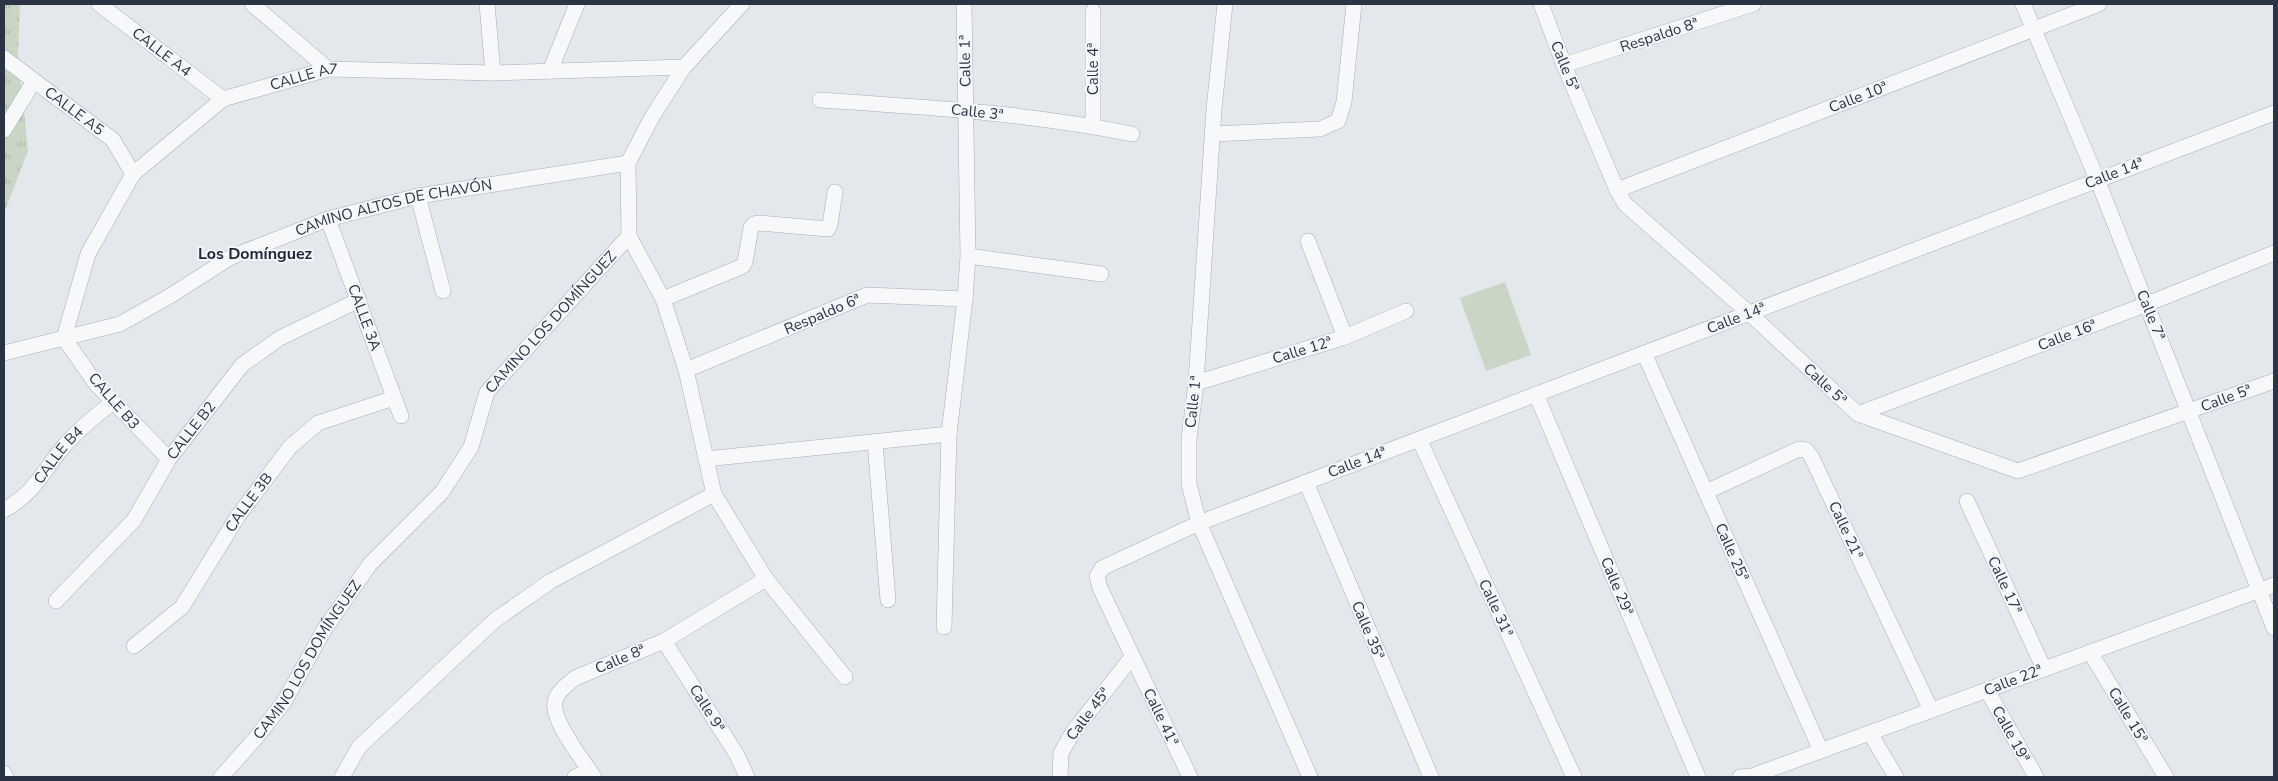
<svg xmlns="http://www.w3.org/2000/svg" width="2278" height="781" font-family="'Nunito Sans',sans-serif">
	<style>
		.green { fill: #c9d6c5 }
		.park { fill: url(#park-tufts) }
		.lines { fill: none; stroke-linecap: round; stroke-linejoin: round }
		.street-casing { stroke: #a9aeb7; stroke-width: 16 }
		.street { stroke: #f7f8fa; stroke-width: 15 }
		.labels { text-anchor: middle; dominant-baseline: central; stroke-width: 4; stroke-linejoin: round; paint-order: stroke }
		.street-label { font-size: 15px; fill: #2b3445; stroke: #f4f6f9 }
		.neighbourhood-label { font-size: 16px; font-weight: bold; fill: #1d2536; stroke: #f4f6f9 }
	</style>
	<defs>
		<pattern id="park-tufts" width="24" height="20" patternUnits="userSpaceOnUse" patternTransform="scale(1.25)"><rect width="24" height="20" fill="#c9d6c5"/><path d="M3 7l-1-3M5 7V3M7 7l1-3M15 17l-1-3M17 17v-4M19 17l1-3" fill="none" stroke="#adb8ab"/></pattern>
	</defs>
	<rect width="100%" height="100%" fill="#e4e7ec"/>
	<!-- green -->
	<path class="green" d="M1505 282 1531 355 1486 371 1460 298Z"/>
	<!-- park -->
	<path class="park" d="M4 4H20L18 53 28 151 4 213Z"/>
	<g class="lines">
		<!-- street casing -->
		<g class="street-casing">
			<g id="street">
				<path id="s1" d="M99 4 223 99"/>
				<path d="M252 4 328 69"/>
				<path d="M487 4 493 73"/>
				<path d="M1225 4 1214 109 1196 383 1189 439V484L1199 523 1310 777"/>
				<path d="M1541 4 1564 65 1617 190 1625 204 1749 313 1858 414 2018 471 2274 381"/>
				<path d="M2023 4 2097 179 2274 628"/>
				<path id="s2" d="M4 58 113 140 133 174"/>
				<path d="M1564 65 1753 4"/>
				<path d="M550 71 577 4"/>
				<path d="M820 100C924 107 1029 113 1132 134"/>
				<path d="M1093 126V11"/>
				<path d="M4 130 34 81"/>
				<path d="M1212 134 1320 129 1338 121 1344 102 1354 4"/>
				<path d="M1617 190 2099 4"/>
				<path d="M418 196 443 291"/>
				<path id="s3" d="M328 219 401 416"/>
				<path d="M629 236 663 299 686 370 714 494 766 579 845 677"/>
				<path d="M1308 241 1345 337"/>
				<path d="M968 256 1101 274"/>
				<path d="M663 299 743 266 745 262 751 228 754 224 760 223 828 229 830 225 835 192"/>
				<path id="s4" d="M4 353 120 324 170 296 231 257 328 219 418 196 628 163"/>
				<path d="M1644 353 1821 751"/>
				<path d="M686 370 867 295 965 299"/>
				<path d="M1196 383 1345 337 1406 311"/>
				<path d="M1536 394 1698 777"/>
				<path d="M1858 414 2147 304 2274 253"/>
				<path d="M1419 439 1574 777"/>
				<path d="M875 442 888 600"/>
				<path id="s5" d="M169 459 96 384 64 338 88 254 133 174 223 99 328 69 493 73 684 67"/>
				<path d="M706 459 949 434"/>
				<path d="M1306 482 1431 777"/>
				<path d="M1706 492 1799 449 1806 450 1811 456 1931 710"/>
				<path d="M1967 501 2044 669"/>
				<path id="s6" d="M4 510C36 492 42 472 64 446 79 429 95 416 113 402"/>
				<path id="s7" d="M56 601 134 520 169 459 242 365 280 338 359 300"/>
				<path d="M944 627 949 434 965 299 968 256 964 4"/>
				<path d="M664 641 737 755 747 777"/>
				<path id="s8" d="M134 646 182 607 238 516 290 447 318 423 394 398"/>
				<path d="M2090 652 2166 777"/>
				<path d="M1987 690 2036 777"/>
				<path d="M1870 733 1896 777"/>
				<path d="M4 773 6 777"/>
				<path id="s9" d="M221 777 255 739 284 702 324 630 370 564 442 492 471 447 487 392 629 236 628 163 652 117 684 67 742 4"/>
				<path d="M342 777 359 747 495 620 551 581 714 494"/>
				<path d="M575 777 590 771"/>
				<path d="M594 777C583 760 547 716 556 698 560 689 568 684 575 678L664 641 766 579"/>
				<path d="M1060 777 1061 753 1073 732 1132 657"/>
				<path d="M1190 777 1100 588 1097 576 1102 568 1199 523 2274 113"/>
				<path d="M1740 777 1752 776 2274 585"/>
			</g>
		</g>
		<!-- street -->
		<use href="#street" class="street"/>
	</g>
	<g class="labels">
		<!-- street labels -->
		<g class="street-label">
			<text transform="translate(1659 35) rotate(-18)">Respaldo 8ª</text>
			<text stroke="none"><textPath href="#s1" startOffset="79">CALLE A4</textPath></text>
			<text transform="translate(965 61) rotate(-91)">Calle 1ª</text>
			<text transform="translate(1565 66) rotate(68)">Calle 5ª</text>
			<text transform="translate(1093 69) rotate(-90)">Calle 4ª</text>
			<text stroke="none"><textPath href="#s5" startOffset="541">CALLE A7</textPath></text>
			<text transform="translate(1858 97) rotate(-21)">Calle 10ª</text>
			<text stroke="none"><textPath href="#s2" startOffset="88">CALLE A5</textPath></text>
			<text transform="translate(977 112) rotate(6)">Calle 3ª</text>
			<text transform="translate(2114 173) rotate(-21)">Calle 14ª</text>
			<text stroke="none"><textPath href="#s4" startOffset="420">CAMINO ALTOS DE CHAVÓN</textPath></text>
			<text transform="translate(822 314) rotate(-23)">Respaldo 6ª</text>
			<text transform="translate(2151 315) rotate(68)">Calle 7ª</text>
			<text stroke="none"><textPath href="#s3" startOffset="105">CALLE 3A</textPath></text>
			<text transform="translate(1736 318) rotate(-21)">Calle 14ª</text>
			<text stroke="none"><textPath href="#s9" startOffset="568">CAMINO LOS DOMÍNGUEZ</textPath></text>
			<text transform="translate(2067 335) rotate(-21)">Calle 16ª</text>
			<text transform="translate(1302 350) rotate(-17)">Calle 12ª</text>
			<text transform="translate(1825 384) rotate(43)">Calle 5ª</text>
			<text transform="translate(2226 398) rotate(-20)">Calle 5ª</text>
			<text transform="translate(114 401) rotate(49)">CALLE B3</text>
			<text transform="translate(1193 402) rotate(-84)">Calle 1ª</text>
			<text stroke="none"><textPath href="#s7" startOffset="219">CALLE B2</textPath></text>
			<text stroke="none"><textPath href="#s6" startOffset="78">CALLE B4</textPath></text>
			<text transform="translate(1357 462) rotate(-21)">Calle 14ª</text>
			<text stroke="none"><textPath href="#s8" startOffset="186">CALLE 3B</textPath></text>
			<text transform="translate(1846 530) rotate(65)">Calle 21ª</text>
			<text transform="translate(1732 552) rotate(66)">Calle 25ª</text>
			<text transform="translate(2005 585) rotate(65)">Calle 17ª</text>
			<text transform="translate(1617 586) rotate(67)">Calle 29ª</text>
			<text transform="translate(1496 608) rotate(65)">Calle 31ª</text>
			<text transform="translate(1368 630) rotate(67)">Calle 35ª</text>
			<text stroke="none"><textPath href="#s9" startOffset="146">CAMINO LOS DOMÍNGUEZ</textPath></text>
			<text transform="translate(620 659) rotate(-23)">Calle 8ª</text>
			<text transform="translate(2013 680) rotate(-21)">Calle 22ª</text>
			<text transform="translate(707 708) rotate(58)">Calle 9ª</text>
			<text transform="translate(1088 714) rotate(-53)">Calle 45ª</text>
			<text transform="translate(2128 715) rotate(59)">Calle 15ª</text>
			<text transform="translate(1161 717) rotate(64)">Calle 41ª</text>
			<text transform="translate(2011 734) rotate(61)">Calle 19ª</text>
		</g>
		<!-- neighbourhood labels -->
		<g class="neighbourhood-label">
			<text x="255" y="254">Los Domínguez</text>
		</g>
	</g>
	<!-- border -->
	<rect width="2278" height="781" fill="none" stroke="#2b3445" stroke-width="10"/>
</svg>
